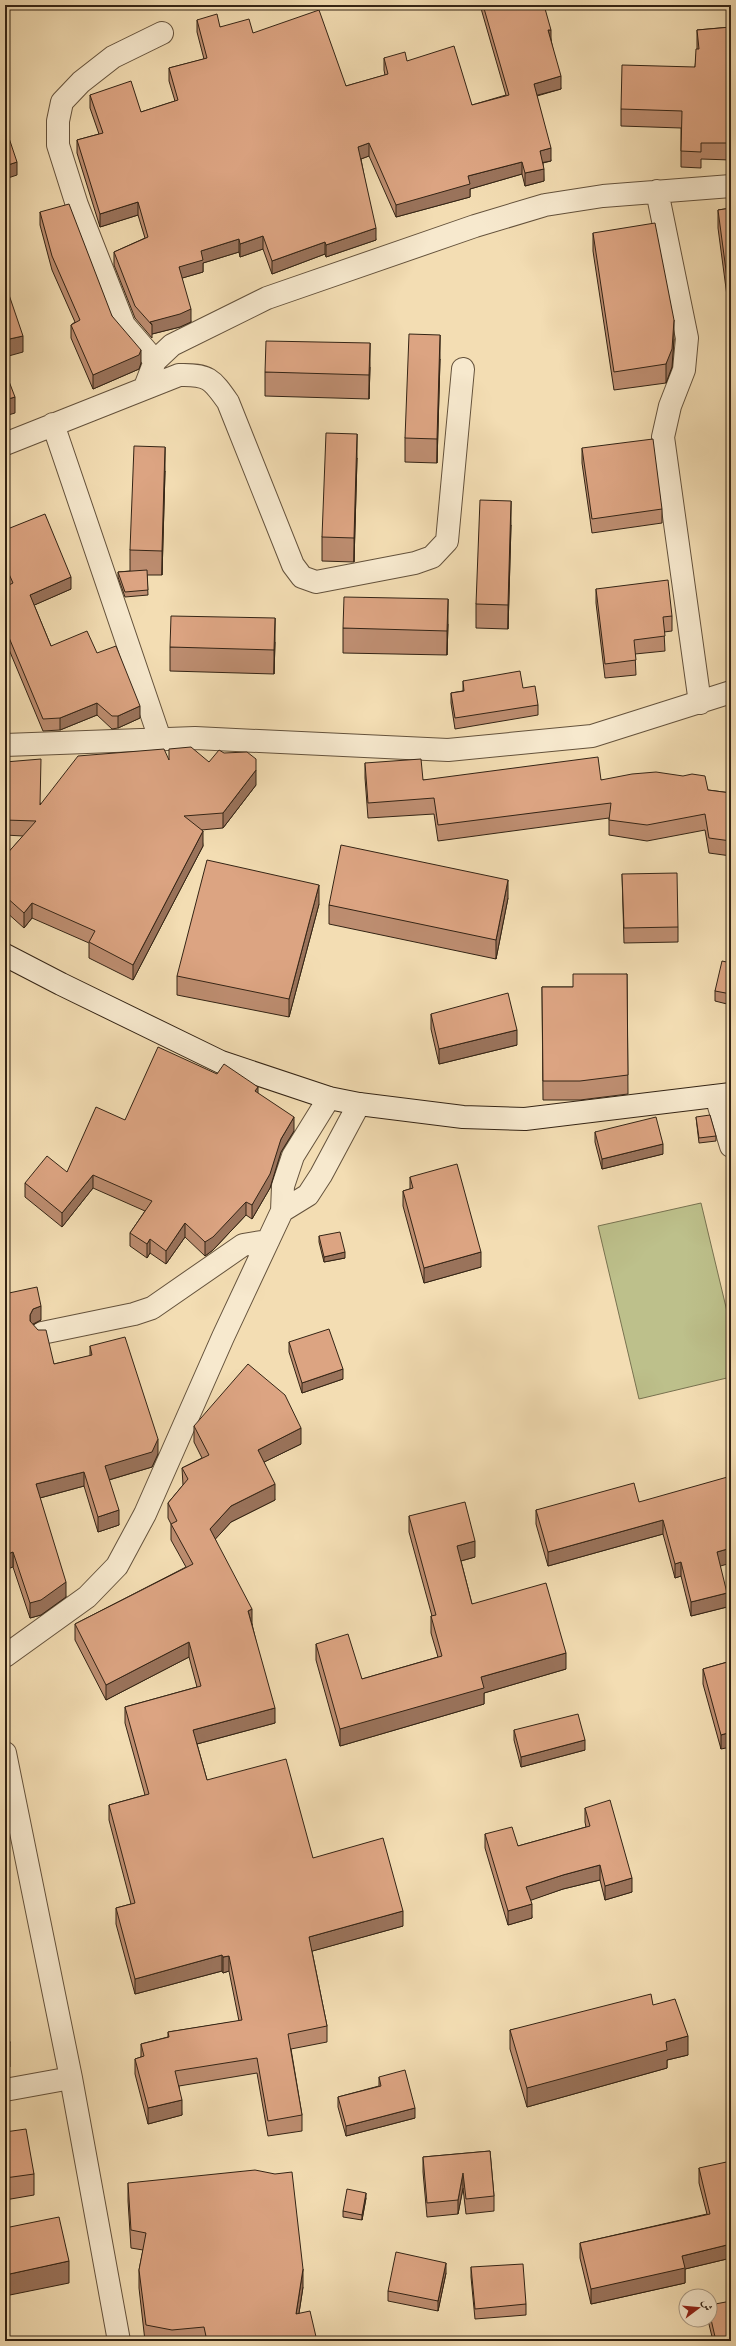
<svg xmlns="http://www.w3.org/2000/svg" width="736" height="2346" font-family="'IM FELL DW Pica',Amiri,serif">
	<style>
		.pitch { fill: #bdc08b; stroke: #787250 }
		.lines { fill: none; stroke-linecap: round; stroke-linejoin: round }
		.street-casing { stroke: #64523c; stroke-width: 24 }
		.secondary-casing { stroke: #342415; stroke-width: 24 }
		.street { stroke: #f7e9ce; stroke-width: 22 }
		.secondary { stroke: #f7e9ce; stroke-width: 22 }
		.wall { fill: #bd8d70; stroke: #342415 }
		.shaded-wall { fill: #9a735b; stroke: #342415 }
		.building { fill: #dca482; stroke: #342415 }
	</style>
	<rect width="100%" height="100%" fill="#f3ddb3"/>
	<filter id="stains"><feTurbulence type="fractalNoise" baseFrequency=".005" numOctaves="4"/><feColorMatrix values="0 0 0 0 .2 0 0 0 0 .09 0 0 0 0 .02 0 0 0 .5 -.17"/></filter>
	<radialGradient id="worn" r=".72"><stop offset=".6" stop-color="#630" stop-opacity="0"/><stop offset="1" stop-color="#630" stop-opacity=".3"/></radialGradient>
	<!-- pitch -->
	<path class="pitch" d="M701 1203 731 1328V1377L639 1399 598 1226Z"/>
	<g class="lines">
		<!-- street casing -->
		<g class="street-casing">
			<path id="street" d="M657 191 687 338 684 370 670 406 663 437 700 703
				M155 361 124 325 77 205 58 145V121L62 102 81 82 113 57 162 33
				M145 387 155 361 172 345 267 298 475 226 545 205 603 196 731 186
				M53 424 160 739
				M5 444 179 375C208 374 212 379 228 402L293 565 302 577 316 582 415 563 432 557 447 541 463 369
				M5 745 195 738 448 750 592 736 731 692
				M716 1096 731 1146
				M282 1211 308 1195 321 1175 359 1104
				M42 1333 134 1314 152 1308 243 1245 268 1241
				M5 1656 87 1597 117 1566 145 1514 223 1337 282 1211 283 1186 293 1156 329 1098
				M5 1753 71 2078 119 2341
				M5 2090 71 2078"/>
		</g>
		<!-- secondary casing -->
		<g class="secondary-casing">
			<path id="secondary" d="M5 955 61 984 221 1062 329 1098 359 1104 463 1117 525 1119 731 1094"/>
		</g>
		<!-- street -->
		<use href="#street" class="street"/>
		<!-- secondary -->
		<use href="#secondary" class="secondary"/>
	</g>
	<!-- wall -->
	<path class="wall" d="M480 5H544L561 89 537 96 551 161 543 163 544 181 525 186 522 174 470 189V197L396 217 369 156 361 159 376 240 326 257 325 254 272 274 263 249 240 257 239 252 203 263V272L182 278 191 322 180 327 152 334V338L135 318 114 265V252L145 238 138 215 100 227 77 153V140L99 134 90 108V95L141 112 175 101 169 81V68L204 59 197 32V20L220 27 253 33 346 86 385 75 384 70V58L407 61 472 105 506 95Z
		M614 5H624L614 6Z
		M731 27V160L701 159V168L681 167V128L621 126V109L695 67 697 49V30Z
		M731 208V326L718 228V210Z
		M40 212 112 316 141 363 139 369 93 389 71 338V325L75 322 52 270 40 225Z
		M593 233 674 339 672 367 666 383 614 390 593 251Z
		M440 359 437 463 405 462V438Z
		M370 367 369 399 265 396V372Z
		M582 448 662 509V523L592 533 582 463Z
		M357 458 354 562 322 561V537Z
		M165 471 162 575H147L148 595 125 597 118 577V572L130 571V550Z
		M511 525 508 629 476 628V604Z
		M5 530 71 589 34 605 51 646 97 653 140 718 118 728 112 729 97 715 60 730 43 731 5 640V587L8 585 5 577Z
		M596 589 672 616V631L664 632 665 651 635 654 636 675 605 678 596 603Z
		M448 624 447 655 343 653V628Z
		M275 642 274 674 170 671V647Z
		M463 681 538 705V715L455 729 451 703V693L463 691Z
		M169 760 209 762 256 785 223 828 201 830 203 846 133 980 89 958V943L32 918 24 928 5 911V856L23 836 5 835V762L41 804Z
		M365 763 423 780H601L708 790 731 793V856L709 853 705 830 647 841 609 835V818L438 841 434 814 368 818 365 778Z
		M622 874 678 927V942L624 943Z
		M508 898 496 959 329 924V905Z
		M319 904 289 1017 177 995V976Z
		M731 963V1005L715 1001V991Z
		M627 974 628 1094 580 1100H543L542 987H573Z
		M431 1014 517 1045 439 1064 431 1029Z
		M258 1093 294 1131 281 1152 270 1188 252 1219 246 1215 213 1250 205 1256 185 1237 166 1264 150 1253 147 1258 130 1246V1233L145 1211 93 1188 62 1227 25 1197V1183L67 1172 125 1120Z
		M696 1117 716 1136V1141L699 1143Z
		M595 1132 663 1154 602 1169 595 1142Z
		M410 1177 481 1267 424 1283 403 1206V1191L410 1189Z
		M319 1236 345 1258 324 1262 319 1242Z
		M9 1293 41 1320 33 1325 54 1364 90 1356V1346L158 1454 152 1467 109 1480 119 1525 98 1532 84 1486 40 1498 66 1597 41 1615 30 1618 13 1567Z
		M289 1342 343 1379 302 1393 289 1352Z
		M194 1426 301 1444 264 1462 275 1500 231 1522 215 1539 252 1624 275 1723 197 1744 207 1780 313 1858 403 1926 312 1951 327 2026V2042L291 2049 302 2115V2131L268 2136 257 2073 179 2086 182 2115 148 2124 135 2074V2059L141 2057V2044L168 2037V2032L239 2021 229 1971 223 1973 222 1971 135 1994 116 1924V1908L131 1904 109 1820V1805L145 1795 125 1723V1707L197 1687 189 1657 106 1700 75 1640V1624L186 1567 171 1540V1524L168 1518V1503L183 1485 182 1468 202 1458 194 1442Z
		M639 1502 720 1566 727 1607 691 1616 681 1576 675 1578 663 1534 548 1566 536 1524V1510Z
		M409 1516 475 1557 461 1561 472 1604 566 1669 484 1693V1704L340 1746 316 1660V1644L362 1679 438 1657 431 1633V1616H432L409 1532Z
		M731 1661 721 1749 703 1684V1669Z
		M514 1730 585 1750 521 1767 514 1740Z
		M585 1808 632 1892 605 1900 600 1880 563 1889 530 1900 532 1918 508 1925 485 1848V1834L518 1846 586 1827 585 1822Z
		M653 2005 688 2055 667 2060V2068L527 2107 510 2049V2030Z
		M5 2018 10 2043V2067L5 2068Z
		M379 2077 415 2118 346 2136 338 2107V2097L379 2086Z
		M5 2132 34 2174V2195L5 2200Z
		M490 2151 494 2196V2211L466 2214 463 2188 458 2214 427 2217 423 2172V2157Z
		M699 2168 731 2258 685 2269V2283L591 2304 580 2258V2243L707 2214 699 2183Z
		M128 2183 303 2287 299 2313 317 2341H145L139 2288V2270L143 2250 131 2248 128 2201Z
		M366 2198 362 2220 343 2217V2211Z
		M471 2267 526 2304V2315L475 2319 471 2277Z
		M446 2273 438 2311 388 2301V2291Z
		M710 2305 731 2341H713L708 2320H710Z"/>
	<!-- shaded-wall -->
	<path class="shaded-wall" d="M548 30H551V42Z
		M561 76V89L534 96V84Z
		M369 143V156L358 160V147Z
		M551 148V161L540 163V151Z
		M17 162V175L5 179V166Z
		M522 162V174L470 189V197L396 217V205L468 176Z
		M544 169V181L525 186V173Z
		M138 202V215L100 227V214Z
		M376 228V240L326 257V245Z
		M263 236V249L240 257V244Z
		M239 239V252L203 263V272L179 279V267L201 251Z
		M325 242V254L272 274V261Z
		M191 309V322L180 327 152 334V325L150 322Z
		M674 320V339L672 367 666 383V364Z
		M440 335V359L437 463V439Z
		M23 336V352L5 357V340Z
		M370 343V367L369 399V375Z
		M141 350V363L139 369 93 389V375Z
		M15 397V413L5 416V400Z
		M357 434V458L354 562V538Z
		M165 447V471L162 575V551Z
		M511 501V525L508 629V605Z
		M71 577V589L30 607V595Z
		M448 599V624L447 655V631Z
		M275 618V642L274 674V650Z
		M97 703V715L60 730V718Z
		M140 706V718L118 728V716Z
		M256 770V785L223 828V813Z
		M203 831V846L133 980V965Z
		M508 880V898L496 959V940Z
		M319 885V904L289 1017V999Z
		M32 903V918L24 928V913Z
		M517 1030V1045L439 1064V1049Z
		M258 1087V1101L255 1091Z
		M294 1117V1131L281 1152 270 1188 252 1219V1205L281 1139Z
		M663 1144V1154L602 1169V1159Z
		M93 1175V1188L62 1227V1213Z
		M246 1202V1215L213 1250 205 1256V1242Z
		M185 1223V1237L166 1264V1251Z
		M150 1239V1253L147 1258V1244Z
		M345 1252V1258L324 1262V1257Z
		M481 1252V1267L424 1283V1268Z
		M41 1306V1320L33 1324 30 1329V1315L33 1309Z
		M343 1369V1379L302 1393V1383Z
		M301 1428V1444L258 1465V1450Z
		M158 1439V1454L152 1467 105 1481V1466Z
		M84 1472V1486L36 1499V1484Z
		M275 1484V1500L231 1522 210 1545V1529L231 1506Z
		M119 1510V1525L98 1532V1517Z
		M663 1520V1534L548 1566V1552Z
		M475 1541V1557L457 1562V1546Z
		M731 1548V1563L717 1567V1552Z
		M13 1552V1567L5 1570V1555Z
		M681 1562V1576L675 1578V1564Z
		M66 1582V1597L41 1615 30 1618V1603Z
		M727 1593V1607L691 1616V1602Z
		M252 1609V1625L248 1611Z
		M189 1642V1657L106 1700V1685Z
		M566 1653V1669L484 1693V1704L340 1746V1729L481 1677Z
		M275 1708V1723L193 1745V1730Z
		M731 1732V1747L721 1749V1735Z
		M585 1740V1750L521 1767V1757Z
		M600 1865V1880L563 1889 526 1902V1887L563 1875Z
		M632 1878V1892L605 1900V1886Z
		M532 1904V1918L508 1925V1911Z
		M403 1911V1926L309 1952V1937Z
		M222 1955V1971L135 1994V1979Z
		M229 1956V1971L223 1973V1957Z
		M688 2036V2055L667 2060V2068L527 2107V2088L666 2042Z
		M182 2100V2115L148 2124V2108Z
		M415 2108V2118L346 2136V2126Z
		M463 2173V2188L458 2214V2200Z
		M366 2193V2198L362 2220V2215Z
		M731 2244V2258L685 2269V2283L591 2304V2289L682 2256Z
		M69 2261V2283L5 2296V2275Z
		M446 2263V2273L438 2311V2301Z
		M303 2269V2287L296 2332V2314Z
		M731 2339V2341H723Z"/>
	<!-- building -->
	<path class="building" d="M483 5H544L551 30H548L561 76 534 84 551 148 540 151 544 169 525 173 522 162 468 176 470 184 396 205 369 143 358 147 376 228 326 245 325 242 272 261 263 236 240 244 239 239 201 251 203 260 179 267 191 309 180 314 150 322 152 325 135 306 114 252 148 237 138 202 100 214 77 140 103 133 90 95 131 81 141 112 178 100 169 68 207 58 197 20 217 14 220 27 249 19 253 33 319 10 346 86 388 74 384 58 405 52 407 61 454 46 472 105 509 95Z
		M731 27V143H701V152L681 151 682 111 621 109 622 65 695 67 696 49H699L697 30Z
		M5 126 17 162 5 166Z
		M69 204 112 316 141 350 139 355 93 375 71 325 80 320 52 256 40 212Z
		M731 208V308L718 210Z
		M655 223 674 320 672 349 666 364 614 372 593 233Z
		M5 283 23 336 5 340Z
		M409 334 440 335 437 439 405 438Z
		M266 341 370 343 369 375 265 372Z
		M5 371 15 397 5 400Z
		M326 433 357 434 354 538 322 537Z
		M653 439 662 509 592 519 582 448Z
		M134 446 165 447 162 551 130 550Z
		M480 500 511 501 508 605 476 604Z
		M45 514 71 577 30 595 51 646 87 631 97 653 116 646 140 706 118 716H112L97 703 60 718 43 719 5 628V587L13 583 5 565V530Z
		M147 570 148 590 125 592 118 572Z
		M668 580 672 616 663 617 665 636 634 640 636 660 605 664 596 589Z
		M344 597 448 599 447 631 343 628Z
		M171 616 275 618 274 650 170 647Z
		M520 671 523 688 535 686 538 705 455 718 451 693 464 691 463 681Z
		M191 747 209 762 219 750 224 753 247 752 256 759V770L223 813 184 816 203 831 133 965 89 942 95 931 32 903 24 913 5 896V856L36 821 5 820V762L41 759 40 805 78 756 164 749 169 760V749Z
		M598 757 601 780 632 774 656 772 683 776 692 774 705 776 708 790 731 793V841L709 838 705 814 647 825 609 820 611 803 438 825 434 798 368 803 365 763 421 759 423 780Z
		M341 845 508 880 496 940 329 905Z
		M207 860 319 885 289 999 177 976Z
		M677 873 678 927 624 928 622 874Z
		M722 961 731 963V994L715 991Z
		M573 974H627L628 1075 580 1081H543L542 987H573Z
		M508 993 517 1030 439 1049 431 1014Z
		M158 1047 217 1074 224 1064 258 1087 255 1091 294 1117 281 1139 270 1174 252 1205 246 1202 213 1237 205 1242 185 1223 166 1251 150 1239 147 1244 130 1233 152 1201 93 1175 62 1213 25 1183 47 1156 67 1172 96 1107 125 1120Z
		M710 1115 716 1136 699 1138 696 1117Z
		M656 1117 663 1144 602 1159 595 1132Z
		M457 1164 481 1252 424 1268 403 1191 413 1188 410 1177Z
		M340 1232 345 1252 324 1257 319 1236Z
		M5 1280 9 1293 37 1287 41 1306 33 1309 30 1315V1321L38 1330H46L54 1364 92 1355 90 1346 125 1337 158 1439 152 1452 105 1466 119 1510 98 1517 84 1472 36 1484 66 1582 41 1600 30 1603 13 1552 5 1555Z
		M329 1329 343 1369 302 1383 289 1342Z
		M248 1364 285 1395 301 1428 258 1450 275 1484 231 1506 210 1529 252 1609 248 1611 275 1708 193 1730 207 1780 286 1759 313 1858 383 1838 403 1911 309 1937 327 2026 288 2034 302 2115 268 2121 257 2058 175 2071 182 2100 148 2108 135 2059 144 2056 141 2044 169 2037 168 2032 242 2020 229 1956 223 1957 222 1955 135 1979 116 1908 135 1903 109 1805 149 1794 125 1707 201 1686 189 1642 106 1685 75 1624 193 1564 171 1524 177 1521 168 1503 188 1479 182 1468 209 1455 194 1426Z
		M731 1476V1548L717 1552 727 1593 691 1602 681 1562 675 1564 663 1520 548 1552 536 1510 634 1483 639 1502Z
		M465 1502 475 1541 457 1546 472 1604 546 1583 566 1653 481 1677 484 1688 340 1729 316 1644 348 1634 362 1679 442 1656 431 1616 436 1615 409 1516Z
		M731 1661V1732L721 1735 703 1669Z
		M578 1714 585 1740 521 1757 514 1730Z
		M610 1800 632 1878 605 1886 600 1865 563 1875 526 1887 532 1904 508 1911 485 1834 512 1827 518 1846 590 1826 585 1808Z
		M651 1994 653 2005 675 1999 688 2036 666 2042 667 2050 527 2088 510 2030Z
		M5 2018 10 2043 5 2044Z
		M405 2070 415 2108 346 2126 338 2097 381 2086 379 2077Z
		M26 2129 34 2174 5 2178V2132Z
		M490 2151 494 2196 466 2199 463 2173 458 2200 427 2203 423 2157Z
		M731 2161V2244L682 2256 685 2268 591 2289 580 2243 710 2214 699 2168Z
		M255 2170 275 2174 292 2172 303 2269 296 2314 310 2311 317 2341H207L204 2327 172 2330 146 2325 139 2270 146 2233 131 2230 128 2183Z
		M347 2189 366 2193 362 2215 343 2211Z
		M59 2217 69 2261 5 2275V2227V2228Z
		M396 2252 446 2263 438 2301 388 2291Z
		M523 2264 526 2304 475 2309 471 2267Z
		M731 2301V2339L723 2341H716L710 2315V2305Z"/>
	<!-- margin -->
	<rect width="736" height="2346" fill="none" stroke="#f3ddb3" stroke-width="20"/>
	<rect x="6" y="6" width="724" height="2334" fill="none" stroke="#342415" stroke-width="2"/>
	<rect x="10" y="10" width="716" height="2326" fill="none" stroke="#342415"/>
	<!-- north arrow -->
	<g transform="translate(698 2308) rotate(74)"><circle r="19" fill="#f7e9ce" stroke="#a99a84"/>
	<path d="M0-3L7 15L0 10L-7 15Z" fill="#8f2418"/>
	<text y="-6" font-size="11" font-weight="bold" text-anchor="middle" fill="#342415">ش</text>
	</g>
	<rect width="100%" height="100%" filter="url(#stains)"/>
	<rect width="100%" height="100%" fill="url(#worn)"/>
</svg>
